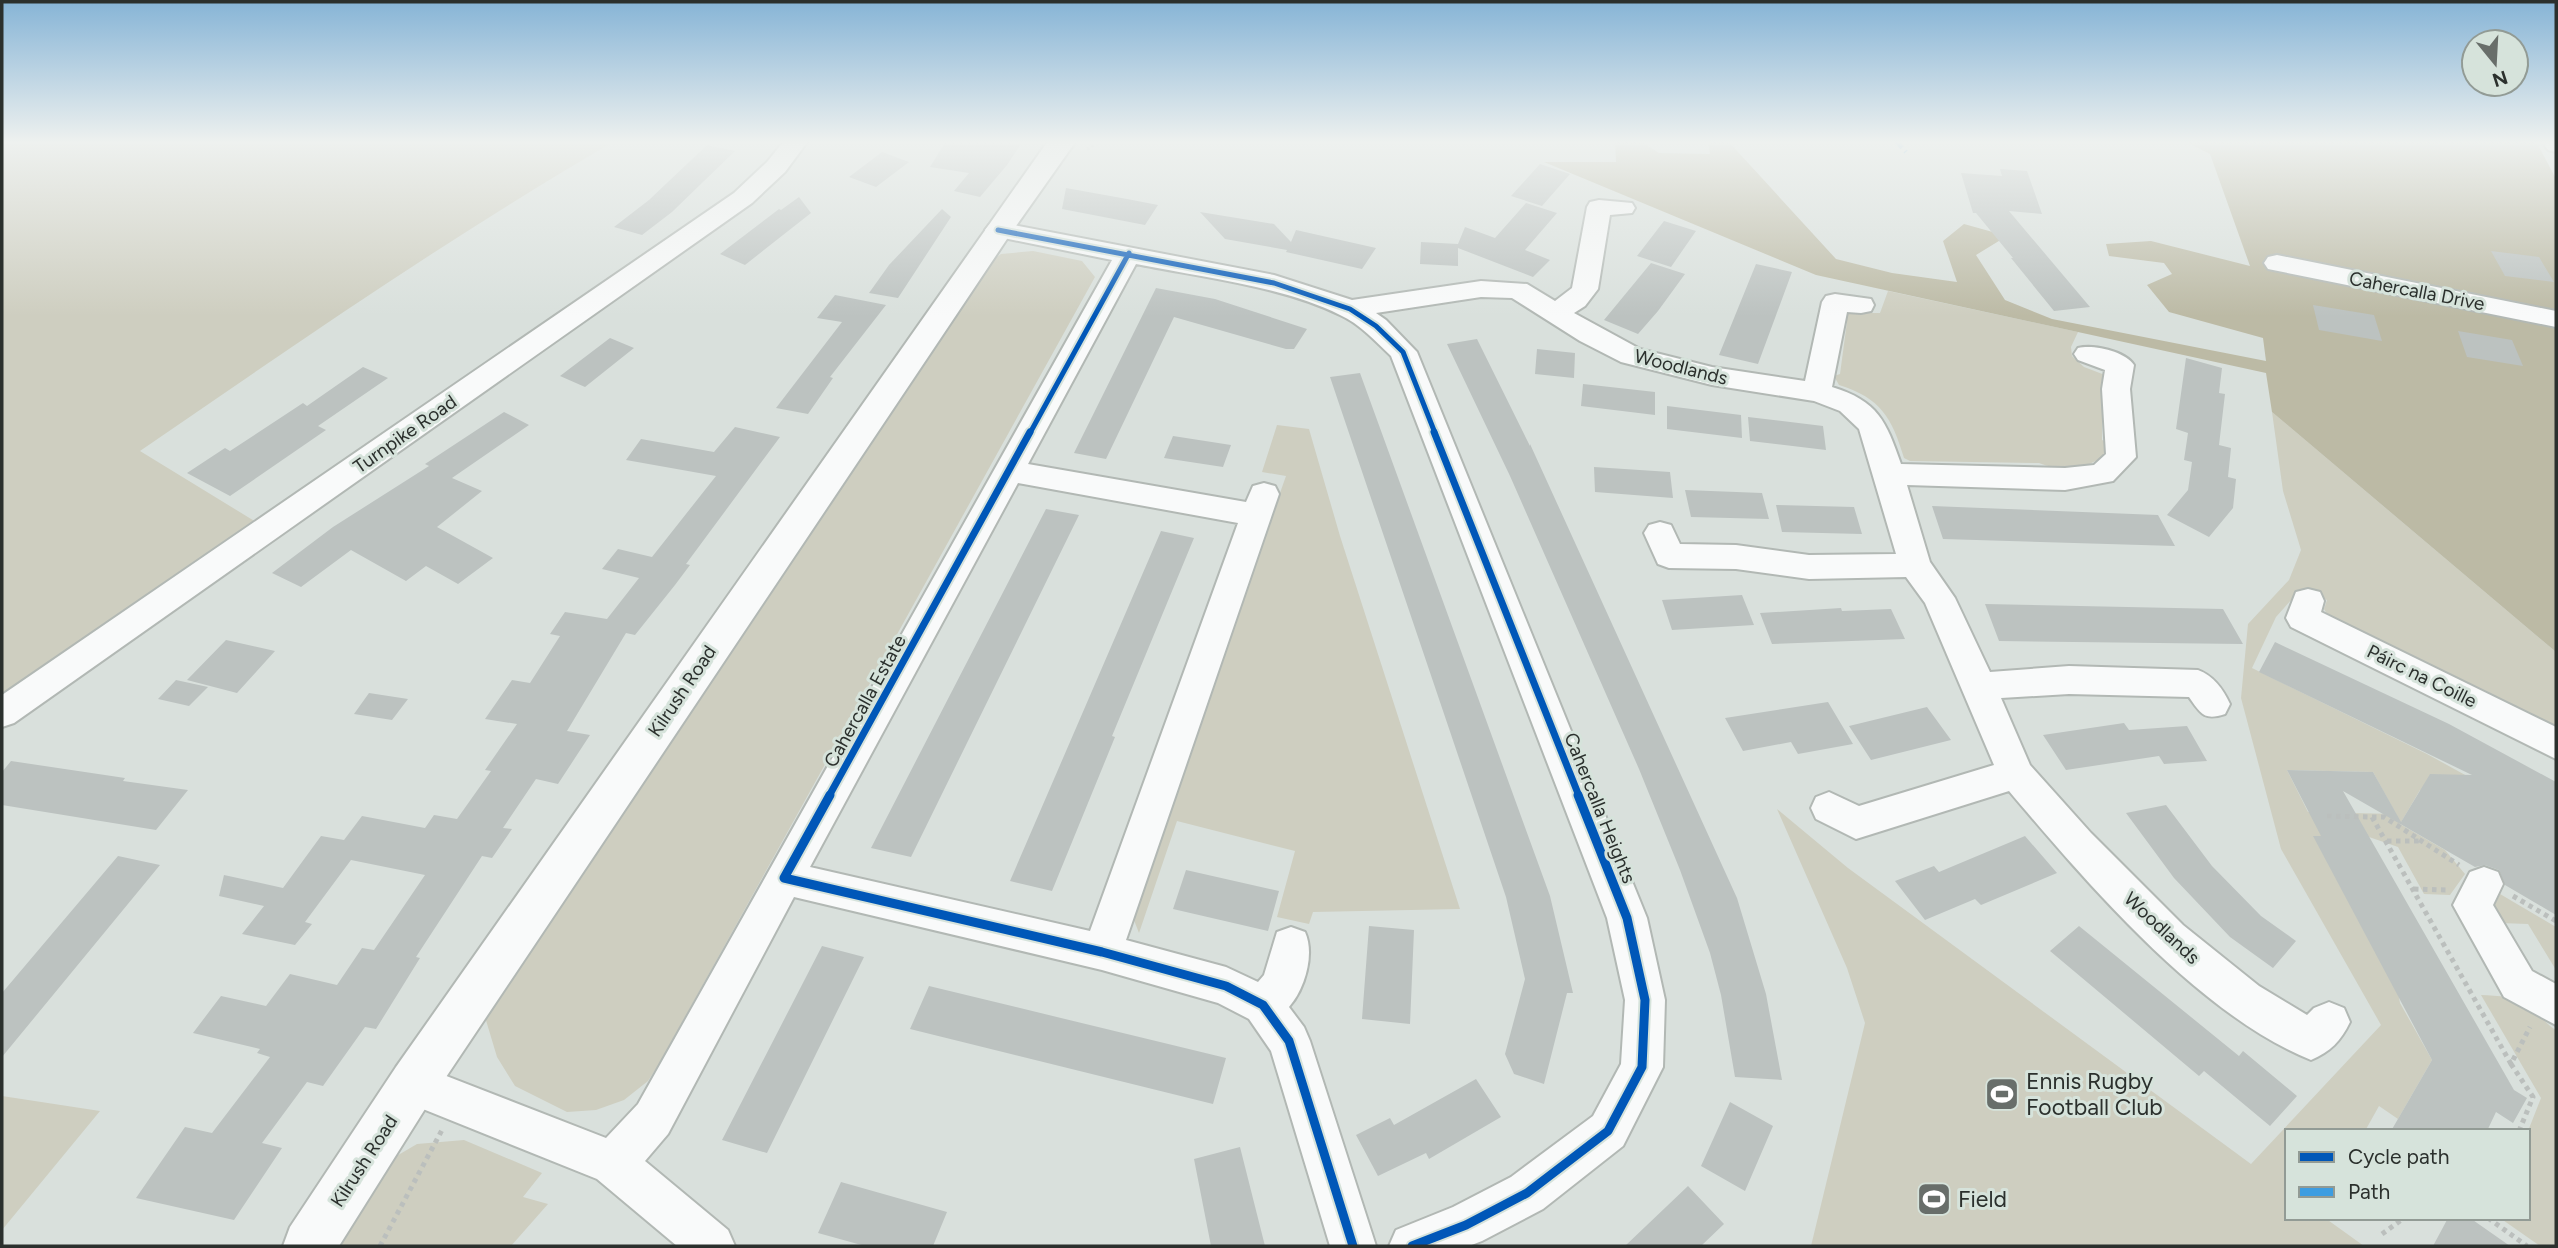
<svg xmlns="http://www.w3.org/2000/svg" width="2558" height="1248" font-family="Figtree,sans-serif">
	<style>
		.green { fill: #cecec0; fill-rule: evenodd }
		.forest { fill: #bcbaa5 }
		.building { fill: #bcc2c0 }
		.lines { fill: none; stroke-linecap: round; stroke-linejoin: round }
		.street-casing { stroke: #b2b8b4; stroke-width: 4 }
		.secondary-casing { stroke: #b2b8b4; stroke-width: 4 }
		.path-far1 { stroke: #bbbfbd; stroke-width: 3.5; stroke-dasharray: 2.5 2.5; stroke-linecap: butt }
		.path { stroke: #bbbfbd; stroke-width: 5; stroke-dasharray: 4.5 4.5; stroke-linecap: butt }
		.street { fill: #f9fafa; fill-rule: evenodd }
		.secondary { fill: #f9fafa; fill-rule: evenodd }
		.quiet { stroke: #3d9de1; stroke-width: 4.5; stroke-dasharray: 9 4.5; stroke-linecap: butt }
		.cycleway-far2-casing { stroke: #d6e3db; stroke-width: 9 }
		.cycleway-far1-casing { stroke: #d6e3db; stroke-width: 11 }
		.cycleway-casing { stroke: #d6e3db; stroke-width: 13 }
		.cycleway-far2 { stroke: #0057b8; stroke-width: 5 }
		.cycleway-far1 { stroke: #0057b8; stroke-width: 7 }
		.cycleway { stroke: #0057b8; stroke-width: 9 }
		.labels { text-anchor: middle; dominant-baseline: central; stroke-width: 6; stroke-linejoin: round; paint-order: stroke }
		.street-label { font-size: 19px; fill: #2b302d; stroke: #d6e3db }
		.near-poi-label { font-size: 23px; fill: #2b302d; stroke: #d6e3db; text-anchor: start }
	</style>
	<rect width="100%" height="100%" fill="#d9e0dc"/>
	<!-- green -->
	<path class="green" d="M2 141H615C451 236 296 344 140 451L256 522 2 696Z
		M1033 251 1082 261 1095 277 659 1064 648 1081 624 1100 596 1110 567 1112 515 1086 497 1057 485 1017 491 1000 992 261 1001 254Z
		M1888 291 2078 332 2071 347 2072 356 2084 367 2105 375 2109 389 2102 394V440L2111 444C2099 470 2063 473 2039 463L1910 461 1904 458C1892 418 1881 398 1839 385L1834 376 1840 374 1847 322 1841 313H1880Z
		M2272 412 2556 652V735L2330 619 2324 609 2327 600 2300 590 2276 617 2252 668 2427 754 2556 825V867L2420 790 2400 824 2445 850 2465 874 2450 895 2424 894 2398 847 2369 837 2400 1003 2432 1060 2398 1119 2379 1106 2365 1131H2287V1218H2325L2364 1246H1811L1865 1023 1847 968 1777 809 1848 868 2251 1164 2381 1025 2281 849 2241 698 2248 624 2289 580 2301 550 2283 491ZM2287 770 2373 772 2396 814 2308 812Z
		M1277 425 1309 429 1340 536 1460 909 1313 912 1309 924 1277 917 1295 851 1177 821 1139 933 1132 915 1134 904 1286 476 1262 472Z
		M2500 894 2556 927V970L2528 924 2499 923 2491 913Z
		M2481 995C2498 996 2517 996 2531 1007 2541 1014 2545 1024 2556 1030V1246H2540L2500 1218H2528V1131L2541 1098Z
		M2 1096 100 1111 2 1230Z
		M464 1140 542 1173 523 1197 548 1204 511 1246H338L388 1161 417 1144Z"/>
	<!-- forest -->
	<path class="forest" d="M1615 141H1640L1659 153 1710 154 1708 141H1728L1836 259 1892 273 1957 282 1943 241 1964 224 2007 236 1976 255 2005 300 2052 319 2266 361 2263 338 2169 312 2147 285 2172 274 2164 263 2109 256 2106 244 2151 241 2250 266 2210 154 2184 141H2536L2556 179V652L2272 412 2266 373 1816 275 1544 162H1616Z"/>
	<!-- building -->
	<path class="building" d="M946 141H1023L1007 165 980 197 954 191 969 173 930 167Z
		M707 145 735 151 672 212 642 235 614 227 649 200Z
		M882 152 909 162 876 187 849 177Z
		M1540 164 1570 174 1542 206 1511 196Z
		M2000 169 2027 171 2042 214 2009 211 2090 307 2054 311 2011 258H2013L1976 213H1973L1961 173 2002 176Z
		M1066 188 1127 199 1158 205 1145 225 1062 209Z
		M799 197 811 213 745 265 720 254 779 209 781 210Z
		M1526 203 1557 213 1525 250 1550 260 1533 277 1458 248V266L1420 264 1421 242 1458 244 1465 227 1495 238Z
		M942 209 951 217 898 298 869 293 889 265Z
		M1200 212 1274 224 1291 242 1296 230 1376 248 1362 269 1286 252 1287 250 1225 239Z
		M1664 221 1696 231 1671 267 1637 256Z
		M2491 251 2539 257 2554 282 2505 276Z
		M1651 263 1685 274 1658 311 1638 334 1604 320Z
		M1756 264 1792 272 1758 364 1719 355Z
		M1156 288 1215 299 1307 329 1294 349H1286L1174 317 1106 459 1074 453Z
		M835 295 886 305 830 377 833 378 808 414 776 408 842 322 817 318Z
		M2313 305 2374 315 2382 341 2319 330Z
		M2458 331 2512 340 2523 366 2467 357Z
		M610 338 634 348 585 387 560 376Z
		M1477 339 1530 446V444L1737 898 1766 994 1782 1080 1735 1077 1721 995 1710 953 1680 870 1639 769 1510 476 1447 344Z
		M1537 349 1575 353 1574 378 1535 374Z
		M2186 358 2222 368 2219 393 2225 394 2219 445 2231 448 2228 477 2236 479 2233 508 2209 537 2167 515 2188 490 2192 462 2184 460 2188 433 2176 429Z
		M363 367 388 378 318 426 326 430 230 496 187 473 225 448 230 451 303 403 307 406Z
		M1360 373 1550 896 1573 993H1567L1544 1084 1514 1074 1505 1054 1525 979 1506 897 1330 377Z
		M1583 384 1655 392V415L1581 406Z
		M1667 406 1741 415 1742 438 1667 429Z
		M504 412 529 425 452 478 482 491 437 527 493 558 458 584 426 566 406 581 351 550 301 587 272 573 333 527 429 466 425 464Z
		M1748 417 1823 426 1826 450 1750 441Z
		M735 427 780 437 686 564 690 565 675 585 635 635 626 633 567 731 590 735 558 784 536 779 503 828 512 829 492 858 482 856 416 957 420 958 376 1029 365 1027 323 1086 307 1082 262 1143 282 1148 234 1220 136 1198 185 1127 212 1133 270 1057 257 1053 260 1049 193 1033 221 996 266 1006 290 974 337 985 362 948 374 950 425 875 351 860 305 922 312 924 295 945 242 934 264 906 219 896 224 875 283 888 321 836 344 840 362 816 425 828 434 815 457 819 491 771 485 770 517 724 485 719 512 680 530 683 560 636 550 634 565 612 607 619 639 578 602 569 618 549 652 557 716 476 626 460 641 439 714 452Z
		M1173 436 1231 445 1223 467 1164 458Z
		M1594 467 1670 472 1673 498 1595 492Z
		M1685 490 1762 493 1769 519 1691 517Z
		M1776 505 1854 507 1862 534 1782 532Z
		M1932 506 2158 515 2175 546 1943 539Z
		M1046 509 1079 515 911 857 871 848Z
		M1161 531 1194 538 1112 736 1115 737 1052 891 1010 881Z
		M1742 595 1754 625 1672 630 1662 600Z
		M1985 604 2223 609 2243 644 1999 641Z
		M1841 608 1842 611 1891 609 1905 639 1772 644 1760 613Z
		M226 640 275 651 237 693 187 680Z
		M2275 642 2449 724 2556 782V915L2505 885 2499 870 2485 865 2475 867 2343 791 2514 1090 2527 1098 2513 1123 2496 1112 2487 1131H2391L2432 1060 2313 836H2321L2287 770 2373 772 2401 822 2430 774 2472 775 2259 672Z
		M176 680 208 687 189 706 158 699Z
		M369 693 408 699 392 720 354 714Z
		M1828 702 1853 744 1798 754 1791 742 1743 751 1725 718Z
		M1927 707 1951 740 1871 760 1849 726Z
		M2124 723 2129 730 2187 726 2207 761 2164 764 2159 756 2066 770 2043 735Z
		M11 761 125 778 123 781 188 790 156 830 2 805V772Z
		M2166 805 2212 866 2261 916 2296 941 2273 968 2230 937 2174 878 2126 813Z
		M2025 836 2057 873 1981 905 1975 899 1925 920 1895 881 1934 866 1939 872Z
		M118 856 160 865 2 1057V993Z
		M1186 870 1279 891 1268 931 1173 909Z
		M1369 926 1414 930 1410 1024 1362 1019Z
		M2079 926 2239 1056 2243 1051 2297 1096 2270 1126 2204 1071 2199 1076 2050 951Z
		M822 946 864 957 767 1153 722 1140Z
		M929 986 1226 1058 1213 1104 910 1029Z
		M1476 1079 1501 1117 1429 1159 1426 1153 1378 1176 1356 1135 1390 1118 1394 1125Z
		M1730 1102 1773 1126 1745 1191 1701 1166Z
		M1240 1147 1265 1246H1211L1194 1159Z
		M841 1182 947 1212 933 1246H865L818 1233Z
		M1688 1186 1724 1224 1701 1246H1625Z
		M2448 1218H2470L2510 1246H2433Z"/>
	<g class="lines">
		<!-- street casing -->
		<g class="street-casing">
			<path id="street" d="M784 141H808L785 172 752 203 14 723 2 727V695L734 193 767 162Z
				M2542 141H2556V152L2548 150Z
				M1599 200 1632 203 1635 208 1632 213 1610 215 1598 289 1585 306 1574 313 1640 349 1712 367 1805 381 1822 302 1826 296 1835 294 1871 299 1874 305 1871 311 1861 313 1847 312 1832 387C1878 401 1886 421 1901 464L2065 468 2094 465 2106 454 2102 389 2105 370 2078 360 2074 354 2078 348C2093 344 2125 351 2134 365L2130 389 2136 457 2113 481 2065 490 1907 485 1930 562 1955 598 1990 672 2069 666 2198 670C2214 676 2223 689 2230 704L2225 714C2204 721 2201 714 2189 697L2069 694 2001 698 2030 765 2091 833 2183 925 2259 986 2307 1015 2314 1008 2329 1002 2344 1008 2350 1022C2341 1041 2330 1052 2311 1060 2199 1015 2086 882 2009 791L1856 839 1816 819 1811 808 1816 797 1829 792 1859 806 1994 765 1925 603 1906 577 1809 579 1736 569 1669 568 1658 564 1644 533 1649 525 1660 522 1671 525 1680 544 1736 545 1809 555 1896 554 1859 429 1840 411 1814 401 1712 385 1621 362 1580 341 1512 298 1481 297 1376 313 1386 320 1417 352 1647 918 1665 1000 1663 1067 1623 1146 1543 1209 1482 1241 1469 1246H1389L1396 1230 1453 1207 1511 1177 1593 1116 1621 1064 1625 1000 1607 918 1391 356C1375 341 1360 324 1340 315 1282 286 1200 277 1136 264L1028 464 1246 502 1253 486 1264 483 1275 486 1279 494 1126 940 1226 967 1258 982 1264 975 1277 932 1291 927 1305 932C1315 954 1305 989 1289 1007L1304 1027 1310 1041 1376 1246H1330L1271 1051 1249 1019 1218 1003 1102 970 794 897 668 1134 645 1161 728 1230 735 1246H677L597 1179 398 1099 392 1084 398 1069 413 1063 606 1138 638 1104 1112 260 989 235 985 230 989 225 998 222 1274 275 1352 300 1481 281 1527 284 1555 301 1572 288 1587 207 1590 202ZM1018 483 1238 523 1090 931 810 867Z
				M2277 255 2556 311V327L2268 269 2264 263 2268 257Z
				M2308 589 2320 592 2324 601 2321 612 2556 727V759L2291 627 2286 618 2296 592Z
				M2484 867 2498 872 2503 884 2493 905 2532 971 2556 984V1025L2504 997 2453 905 2470 872Z"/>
		</g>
		<!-- secondary casing -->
		<g class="secondary-casing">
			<path id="secondary" d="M1048 141H1076L1011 233 430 1101 339 1246H283L290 1227 396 1067Z"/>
		</g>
		<!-- path-far1 -->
		<path class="path-far1" d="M1087 149 1101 141"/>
		<!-- path -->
		<path class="path" d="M2327 816 2372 817 2511 1064
			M2372 817H2384L2459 865
			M2387 841H2420
			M2414 889 2447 890
			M2513 896 2556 921
			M2519 1131 2533 1097 2511 1064 2530 1027
			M2488 1218 2527 1246
			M2382 1234 2404 1218
			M380 1246 442 1130"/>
		<!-- street -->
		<use href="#street" class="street"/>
		<!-- secondary -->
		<use href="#secondary" class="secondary"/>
		<!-- quiet -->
		<path class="quiet" d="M1896 141 1906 152"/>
		<!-- cycleway-far2 casing -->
		<g class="cycleway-far2-casing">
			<path id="cycleway-far2" d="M998 230 1274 283 1350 309 1376 326 1403 352 1435 433
				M1030 433 1129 253"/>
		</g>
		<!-- cycleway-far1 casing -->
		<g class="cycleway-far1-casing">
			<path id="cycleway-far1" d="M1434 432 1579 796
				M829 796 1030 432"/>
		</g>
		<!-- cycleway casing -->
		<g class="cycleway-casing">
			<path id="cycleway" d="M830 795 784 878 1102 952 1226 986 1263 1005 1289 1041 1353 1246
				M1412 1246 1466 1225 1527 1193 1608 1131 1642 1067 1645 1000 1627 918 1578 795"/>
		</g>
		<!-- cycleway-far2 -->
		<use href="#cycleway-far2" class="cycleway-far2"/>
		<!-- cycleway-far1 -->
		<use href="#cycleway-far1" class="cycleway-far1"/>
		<!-- cycleway -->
		<use href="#cycleway" class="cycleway"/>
	</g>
	<!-- sky -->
	<linearGradient id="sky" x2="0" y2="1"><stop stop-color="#86b4d6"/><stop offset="0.45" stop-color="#eef1ef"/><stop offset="1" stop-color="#eef1ef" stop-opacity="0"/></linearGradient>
	<rect width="2558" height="316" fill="url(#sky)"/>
	<!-- icons -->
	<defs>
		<g id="stadium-square" transform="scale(1.75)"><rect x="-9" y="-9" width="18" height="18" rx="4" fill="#686e6a" stroke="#d6e3db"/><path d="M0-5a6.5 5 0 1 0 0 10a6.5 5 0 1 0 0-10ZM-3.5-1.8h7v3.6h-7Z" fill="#fff"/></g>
	</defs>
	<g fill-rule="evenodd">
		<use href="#stadium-square" x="2002" y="1094"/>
		<use href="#stadium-square" x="1934" y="1199"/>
	</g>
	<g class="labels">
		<!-- street labels -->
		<g class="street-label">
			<text transform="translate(2417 291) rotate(11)">Cahercalla Drive</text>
			<text transform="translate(1681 367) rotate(14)">Woodlands</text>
			<text transform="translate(405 434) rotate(-35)">Turnpike Road</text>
			<text transform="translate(2422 676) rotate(26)">Páirc na Coille</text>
			<text transform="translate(682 691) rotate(-56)">Kilrush Road</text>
			<text transform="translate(865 701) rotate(-61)">Cahercalla Estate</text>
			<text transform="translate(1600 808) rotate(68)">Cahercalla Heights</text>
			<text transform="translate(2162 928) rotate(43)">Woodlands</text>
			<text transform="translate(364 1161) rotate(-57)">Kilrush Road</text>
		</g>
		<!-- near-poi labels -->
		<g class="near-poi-label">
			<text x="2026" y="1081">Ennis Rugby<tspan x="2026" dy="26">Football Club</tspan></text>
			<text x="1958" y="1199">Field</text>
		</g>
	</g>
	<!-- border -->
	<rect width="2558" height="1248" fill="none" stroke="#2b302d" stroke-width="7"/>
	<!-- legend -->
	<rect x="2285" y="1129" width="245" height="91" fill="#d6e3db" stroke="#929b95" stroke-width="2"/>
	<rect x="2299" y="1152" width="35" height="10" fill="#0057b8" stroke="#929b95" stroke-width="2"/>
	<text x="2348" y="1164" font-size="21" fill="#2b302d">Cycle path</text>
	<rect x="2299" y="1187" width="35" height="10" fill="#3d9de1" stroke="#929b95" stroke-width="2"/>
	<text x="2348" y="1199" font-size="21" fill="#2b302d">Path</text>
	<!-- north arrow -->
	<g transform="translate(2495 63) rotate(162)"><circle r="33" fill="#d6e3db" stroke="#929b95" stroke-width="2"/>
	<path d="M0-5L12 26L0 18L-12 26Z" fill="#686e6a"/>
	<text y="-10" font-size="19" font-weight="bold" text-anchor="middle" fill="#2b302d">N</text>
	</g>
</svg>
